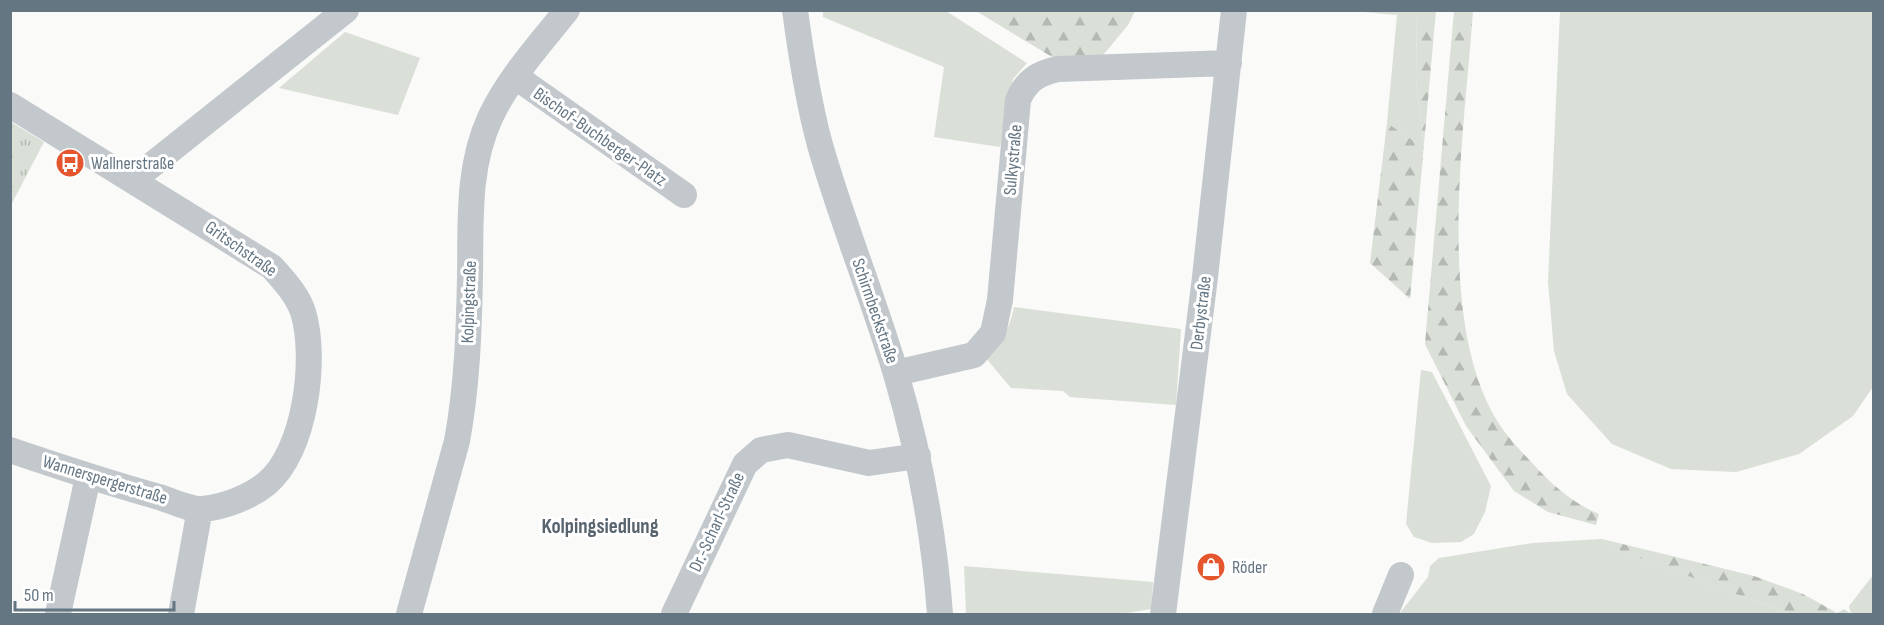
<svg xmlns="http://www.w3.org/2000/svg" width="1884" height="625" font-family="'Sofia Sans Condensed',sans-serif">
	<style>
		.grass { fill: #dadfd7 }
		.forest { fill: url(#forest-firs) }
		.park { fill: url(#park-tufts) }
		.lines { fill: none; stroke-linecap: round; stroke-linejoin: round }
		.minor { stroke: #c3c8cc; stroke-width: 26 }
		.labels { text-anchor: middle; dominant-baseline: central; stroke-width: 6; stroke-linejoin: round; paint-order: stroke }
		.street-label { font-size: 18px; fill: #657683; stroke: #fff }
		.poi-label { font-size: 18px; fill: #657683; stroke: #fff; text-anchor: start }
		.quarter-label { font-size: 21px; font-weight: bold; fill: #57646e; stroke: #fff }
	</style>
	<defs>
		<pattern id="forest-firs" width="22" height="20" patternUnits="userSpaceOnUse" patternTransform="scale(1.5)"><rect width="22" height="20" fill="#dadfd7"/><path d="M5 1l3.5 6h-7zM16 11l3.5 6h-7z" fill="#b4b9b4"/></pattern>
		<pattern id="park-tufts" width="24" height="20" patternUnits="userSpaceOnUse" patternTransform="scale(1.5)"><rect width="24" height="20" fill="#dadfd7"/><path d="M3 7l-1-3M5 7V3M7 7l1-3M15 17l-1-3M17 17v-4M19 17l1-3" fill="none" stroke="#b4b9b4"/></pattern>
	</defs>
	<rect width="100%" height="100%" fill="#fafaf8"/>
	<!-- grass -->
	<path class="grass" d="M823 11H946L1027 63 1013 79 1000 147 934 137 944 67 823 17Z
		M1353 11H1417L1416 81 1424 149 1387 123 1397 15Z
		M1560 11H1873V387L1853 416 1799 454 1736 472 1671 469 1612 444 1567 394 1554 351 1548 282Z
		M345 32 420 58 398 115 279 88Z
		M1014 307 1181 329 1176 405 1070 397 1063 391 1011 388 985 357C1002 342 1009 330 1014 307Z
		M1421 370 1432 372 1491 486 1485 512 1474 534 1461 542 1432 543 1414 537 1406 524Z
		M1602 539 1612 547 1789 614H1399L1428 577 1430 566 1439 558 1533 543Z
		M964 566 1153 582 1151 609 1121 614H966Z
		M1873 575V614H1851L1849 606Z"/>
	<!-- forest -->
	<path class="forest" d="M976 11H1135L1128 25 1100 59 1057 60Z
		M1417 11H1436L1410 299 1370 263 1387 123 1424 148 1416 81Z
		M1454 11H1473C1465 127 1435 316 1496 419 1506 436 1521 451 1534 465 1552 485 1574 504 1599 514L1596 525 1548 512 1514 491 1466 426 1425 344Z
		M1602 539 1754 576 1803 594 1837 613 1844 609 1851 614H1789L1611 547Z"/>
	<!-- park -->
	<path class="park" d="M11 122 44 142 11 205Z"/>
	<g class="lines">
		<!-- minor -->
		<path class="minor" d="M795 10C801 55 808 101 820 145 842 222 873 297 896 374 919 452 934 532 940 614
			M516 77 684 195
			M10 105 272 267C284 281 297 294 303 312 317 357 306 452 266 484 250 497 224 507 203 509 190 510 172 501 159 497 109 483 60 467 10 450
			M133 180 346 10
			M896 373 974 355 993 333 1000 300 1018 100C1026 81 1038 73 1058 69L1229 63
			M58 614 88 477
			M181 614 200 509
			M409 614 457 441C467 387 469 331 470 276 471 223 467 168 490 118 508 79 540 44 567 10
			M674 614 745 464 761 450 788 445 869 463 918 456
			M1163 614 1205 277 1234 10
			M1385 614 1401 575"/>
	</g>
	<!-- icons -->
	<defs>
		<g id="bus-disc" transform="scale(1.5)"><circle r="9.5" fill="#e4572e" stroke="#fff"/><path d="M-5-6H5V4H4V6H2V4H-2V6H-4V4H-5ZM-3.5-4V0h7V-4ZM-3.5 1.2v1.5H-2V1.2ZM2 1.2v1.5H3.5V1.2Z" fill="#fff"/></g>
		<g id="shop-disc" transform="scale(1.5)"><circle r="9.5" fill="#e4572e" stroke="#fff"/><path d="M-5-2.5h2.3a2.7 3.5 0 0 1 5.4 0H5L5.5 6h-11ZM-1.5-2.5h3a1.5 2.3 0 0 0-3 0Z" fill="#fff"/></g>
	</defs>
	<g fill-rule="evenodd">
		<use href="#bus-disc" x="70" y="163"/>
		<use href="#shop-disc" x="1211" y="567"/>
	</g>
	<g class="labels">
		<!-- street labels -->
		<g class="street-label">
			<text transform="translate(600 137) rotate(35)">Bischof-Buchberger-Platz</text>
			<text transform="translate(1013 160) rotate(-85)">Sulkystraße</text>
			<text transform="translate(241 249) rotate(35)">Gritschstraße</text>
			<text transform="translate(469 302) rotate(-88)">Kolpingstraße</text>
			<text transform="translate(875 311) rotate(71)">Schirmbeckstraße</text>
			<text transform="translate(1201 313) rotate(-83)">Derbystraße</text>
			<text transform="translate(105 480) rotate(17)">Wannerspergerstraße</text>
			<text transform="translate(717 522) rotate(-65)">Dr.-Scharl-Straße</text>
		</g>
		<!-- poi labels -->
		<g class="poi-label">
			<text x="91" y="163">Wallnerstraße</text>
			<text x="1232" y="567">Röder</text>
		</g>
		<!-- quarter labels -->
		<g class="quarter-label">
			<text x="600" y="526">Kolpingsiedlung</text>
		</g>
	</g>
	<!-- border -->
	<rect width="1884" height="625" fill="none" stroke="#657683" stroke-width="24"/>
	<!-- scale -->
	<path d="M15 601v9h159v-9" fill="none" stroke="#657683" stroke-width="3"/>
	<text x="24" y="601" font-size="18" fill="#657683" stroke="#ffffff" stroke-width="4.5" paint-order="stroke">50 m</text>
</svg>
